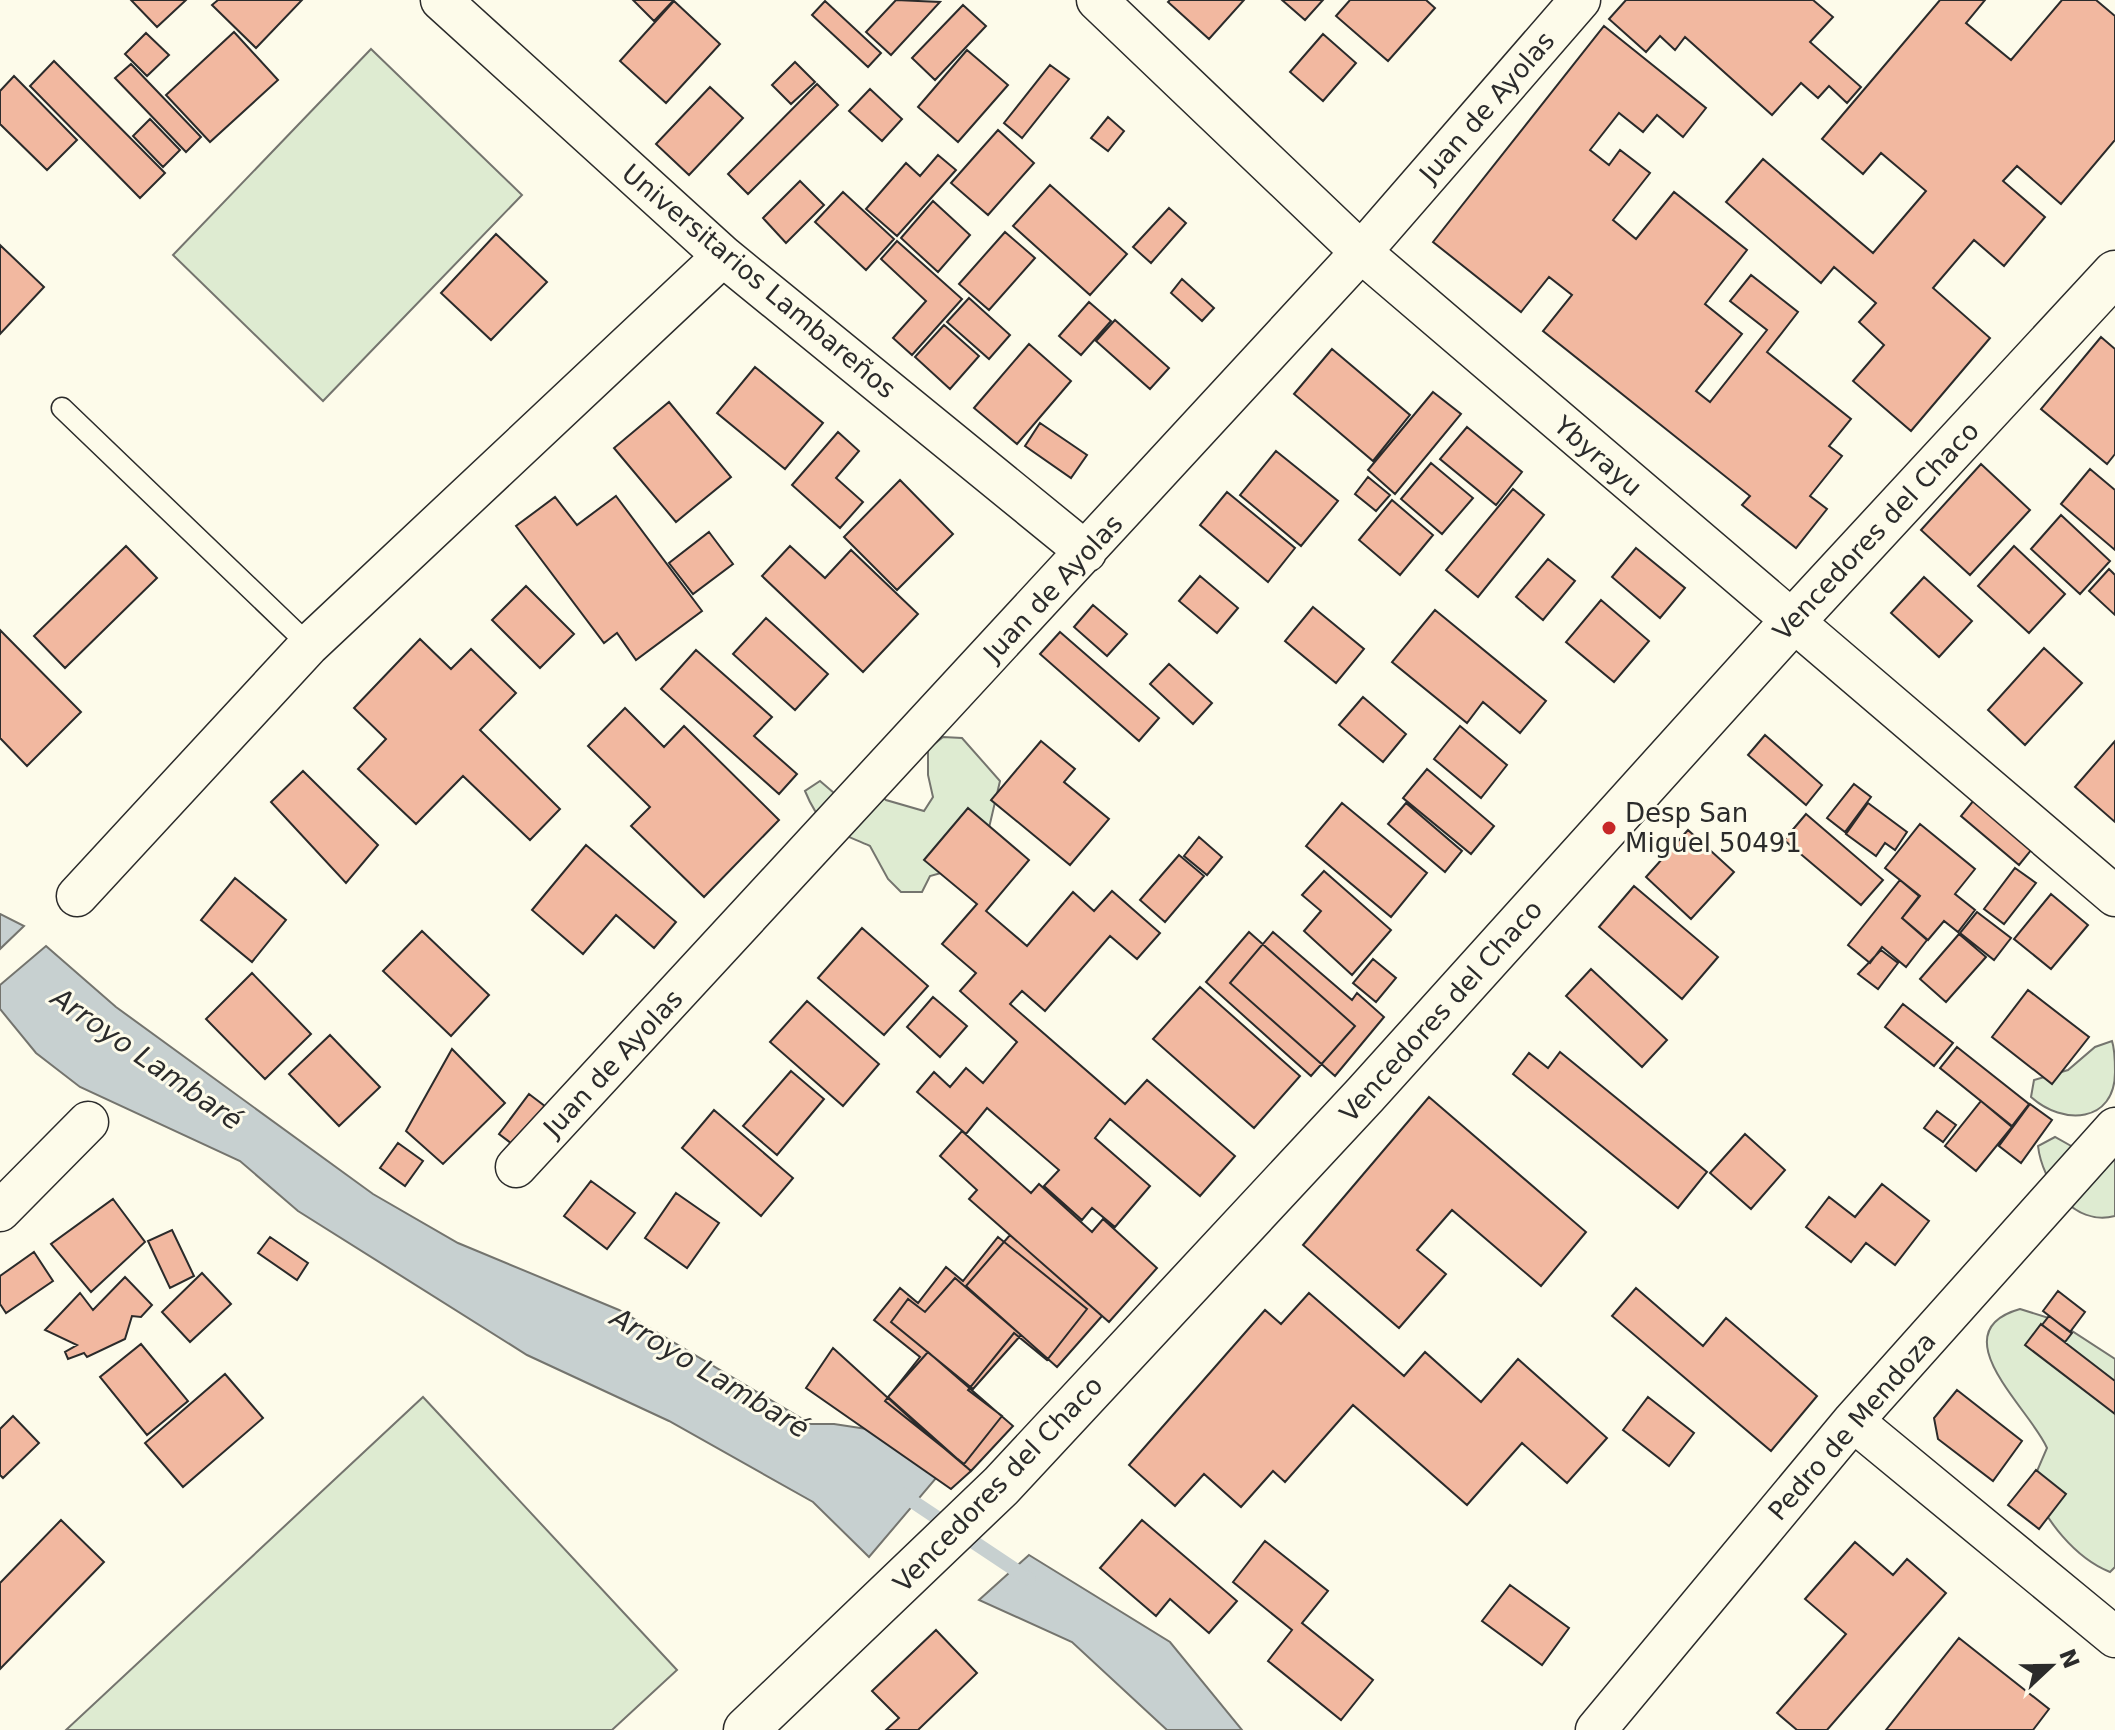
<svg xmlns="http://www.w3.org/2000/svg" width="2115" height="1730" font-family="'DejaVu Sans',sans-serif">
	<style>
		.green { fill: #deebd1; stroke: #74746e; stroke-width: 2 }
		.water { fill: #c7d0d0; stroke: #74746e; stroke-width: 2 }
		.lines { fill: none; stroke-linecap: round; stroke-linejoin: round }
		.stream { stroke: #c7d0d0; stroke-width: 14 }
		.building { fill: #f2b8a0; stroke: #2b2b2b; stroke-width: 2 }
		.lane-casing { stroke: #2b2b2b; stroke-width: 23 }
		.street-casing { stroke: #2b2b2b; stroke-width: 43 }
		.secondary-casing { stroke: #2b2b2b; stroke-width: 47 }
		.lane { stroke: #fdfbea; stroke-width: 20 }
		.street { stroke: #fdfbea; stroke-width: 40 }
		.secondary { stroke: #fdfbea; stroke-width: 44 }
		.poi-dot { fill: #c62828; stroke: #fdfbea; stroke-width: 3 }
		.labels { text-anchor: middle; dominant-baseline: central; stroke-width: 6; stroke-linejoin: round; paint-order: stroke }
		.street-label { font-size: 26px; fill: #2b2b2b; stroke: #fdfbea }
		.poi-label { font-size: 26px; fill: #2b2b2b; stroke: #fdfbea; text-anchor: start }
		.water-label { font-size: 28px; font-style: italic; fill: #2b2b2b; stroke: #fdfbea }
	</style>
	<rect width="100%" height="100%" fill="#fdfbea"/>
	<!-- green -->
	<path class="green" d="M371 49 522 195 323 401 173 255Z
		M943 737 962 738 1000 781 988 832 948 871 930 876 922 892H901L888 879 870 846C834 830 821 830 805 791L820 781 834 793 872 788 886 800 924 811 933 797 928 775V749Z
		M2112 1041C2115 1050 2115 1062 2115 1072 2115 1123 2063 1126 2031 1097L2034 1080 2068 1070 2095 1047Z
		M2115 1135V1216C2073 1227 2042 1181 2038 1146L2055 1137 2073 1147Z
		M2020 1309 2055 1320 2115 1359V1567L2110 1572C2075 1558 2045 1520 2031 1485L2047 1448C2032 1411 1938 1332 2020 1309Z
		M423 1397 677 1670 612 1730H66Z"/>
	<!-- water -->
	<path class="water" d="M0 914 24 926 0 949Z
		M46 946 116 1007 373 1194 458 1243 619 1310 811 1424H834L880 1431 937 1477 869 1557 813 1502 669 1421 527 1355 298 1211 240 1161 80 1087 36 1053 0 1009V985Z
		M1029 1555 1170 1642 1242 1730H1167L1072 1642 979 1600Z"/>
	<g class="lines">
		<!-- stream -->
		<path class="stream" d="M900 1493 1029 1579"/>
	</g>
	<!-- building -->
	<path class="building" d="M131 0H186L157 27Z
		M218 0H302L256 48 212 5Z
		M633 0H672L673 1 654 21Z
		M896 0 940 2 891 55 866 32Z
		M1170 0H1244L1209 39 1168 2Z
		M1282 0H1323L1305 20Z
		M1350 0H1426L1435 8 1388 61 1336 16Z
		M1626 0H1813L1833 17 1810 42 1861 87 1847 103 1829 86 1818 98 1801 83 1772 115 1685 37 1675 50 1660 36 1646 52 1609 19Z
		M1940 0H1985L1966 23 2011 60 2062 0H2096L2115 16V140L2061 204 2017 166 2003 181 2045 217 2004 266 1974 240 1933 288 1990 338 1911 431 1853 381 1884 345 1859 322 1876 303 1834 267 1821 283 1726 202 1763 159 1873 253 1926 191 1881 153 1863 174 1822 139Z
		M674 1 720 44 666 103 620 61Z
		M825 1 881 53 868 67 812 15Z
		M963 5 986 26 935 80 912 58Z
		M1604 26 1706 108 1683 137 1657 115 1643 132 1619 113 1590 150 1609 165 1620 150 1650 173 1613 220 1636 239 1674 192 1747 250 1705 304 1742 334 1696 391 1710 402 1767 330 1730 301 1751 275 1798 312 1767 352 1851 419 1829 446 1842 456 1810 496 1827 509 1796 548 1742 505 1750 496 1543 331 1572 295 1549 277 1521 312 1433 242Z
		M234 32 278 80 210 142 166 95Z
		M146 33 169 55 147 76 125 54Z
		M1323 34 1356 63 1323 101 1290 72Z
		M967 50 1008 85 958 142 918 107Z
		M54 61 165 173 140 198 30 86Z
		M795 62 815 82 791 104 772 85Z
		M131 64 201 137 186 152 115 78Z
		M1050 65 1069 79 1022 138 1004 123Z
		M14 76 77 140 47 170 0 124V91Z
		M817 84 838 105 748 194 728 174Z
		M710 87 743 118 689 175 656 144Z
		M870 89 902 119 882 141 849 111Z
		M1108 117 1124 131 1108 151 1091 138Z
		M150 119 180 150 163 167 133 136Z
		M998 130 1034 163 988 215 951 183Z
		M938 155 956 170 897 236 866 209 906 163 920 176Z
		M800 181 824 205 786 243 763 218Z
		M1050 185 1127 254 1090 295 1013 226Z
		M843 192 894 239 866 270 815 222Z
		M933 201 970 235 938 272 901 238Z
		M1169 208 1186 223 1151 263 1133 247Z
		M1005 232 1035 258 989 310 959 284Z
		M496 234 547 282 491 340 441 293Z
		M897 241 962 299 912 355 893 338 926 301 881 259Z
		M0 245 44 287 0 334Z
		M1182 279 1214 308 1202 321 1171 293Z
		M969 298 1010 335 989 359 947 322Z
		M1089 302 1111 321 1081 355 1059 336Z
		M1115 320 1169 368 1150 389 1096 341Z
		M944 325 979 356 950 389 915 357Z
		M2101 337 2115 349V454L2107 464 2041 409Z
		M1029 344 1071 381 1017 444 974 408Z
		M1332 349 1410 415 1373 461 1294 394Z
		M755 367 823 423 785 469 717 413Z
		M1433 392 1461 414 1395 494 1368 470Z
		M669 402 731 477 676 522 614 448Z
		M1040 423 1087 455 1071 478 1025 446Z
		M1467 427 1522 472 1496 505 1440 459Z
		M838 432 859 451 836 478 863 502 840 528 792 485Z
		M1276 451 1338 501 1301 546 1240 495Z
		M1431 463 1473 498 1442 534 1401 499Z
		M1981 464 2030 510 1970 575 1921 530Z
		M2090 469 2115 490V550L2061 504Z
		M1368 477 1390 495 1376 511 1355 494Z
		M900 480 953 534 897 590 844 537Z
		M1513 489 1544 515 1478 597 1446 570Z
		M1227 492 1295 548 1268 582 1200 525Z
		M616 496 702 611 636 660 617 633 604 643 516 526 555 497 577 525Z
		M1392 500 1433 535 1400 575 1359 540Z
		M2061 515 2110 561 2080 594 2031 549Z
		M709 532 733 564 693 594 669 563Z
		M126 546 157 578 65 668 34 636Z
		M790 546 825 578 851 550 918 614 863 672 762 576Z
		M2014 546 2065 594 2029 633 1978 586Z
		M1636 548 1685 588 1660 618 1612 577Z
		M1548 559 1575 581 1543 620 1516 597Z
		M2109 569 2115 575V615L2089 591Z
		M1200 576 1238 608 1217 633 1179 601Z
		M1924 577 1972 621 1939 657 1891 613Z
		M526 586 574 634 540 668 492 620Z
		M1601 600 1649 641 1614 682 1566 642Z
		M1093 605 1127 634 1107 656 1074 627Z
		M1313 607 1364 649 1336 683 1285 641Z
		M1435 610 1546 701 1520 733 1483 702 1467 723 1392 662Z
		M766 618 828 674 795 710 733 654Z
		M0 630 81 712 27 766 0 738Z
		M1060 632 1159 718 1139 741 1040 654Z
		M420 639 451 669 471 649 516 693 480 730 560 809 530 840 463 776 416 824 358 769 386 739 354 708Z
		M2044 648 2082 683 2025 745 1988 710Z
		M696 650 772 717 754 736 797 774 779 794 661 689Z
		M1169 664 1212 703 1193 724 1150 684Z
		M1363 697 1406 734 1383 762 1339 725Z
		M625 708 664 747 684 726 779 820 704 897 631 826 650 807 588 746Z
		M1460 726 1507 765 1481 798 1434 759Z
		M1765 735 1822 785 1806 805 1748 755Z
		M1041 741 1075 769 1064 782 1109 819 1070 865 991 800Z
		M2115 741V822L2075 787Z
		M1427 769 1494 826 1471 854 1403 798Z
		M303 771 378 845 346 883 271 802Z
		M1854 784 1871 797 1845 832 1827 818Z
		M1978 795 2036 844 2019 865 1961 816Z
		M1342 803 1427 873 1391 917 1306 846Z
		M1406 803 1462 851 1445 872 1388 824Z
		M1868 803 1907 832 1895 850 1885 843 1876 856 1846 834Z
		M968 808 1029 860 986 911 1027 946 1073 892 1094 911 1112 891 1160 933 1137 959 1110 936 1045 1011 1022 991 1010 1004 1125 1104 1147 1080 1235 1156 1200 1196 1110 1119 1095 1138 1150 1186 1115 1227 1092 1208 1082 1220 1044 1186 1059 1170 987 1108 966 1134 917 1092 934 1072 950 1087 966 1068 983 1083 1017 1042 960 991 976 973 942 944 977 904 924 860Z
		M1806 814 1883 880 1861 905 1784 840Z
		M1920 824 1975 869 1955 894 1975 910 1958 932 1944 921 1928 940 1902 918 1920 896 1885 868Z
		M1688 830 1734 872 1691 919 1646 877Z
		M1199 837 1222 857 1207 875 1184 856Z
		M586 845 676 922 654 948 616 915 583 954 532 910Z
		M1179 855 1204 876 1165 922 1140 900Z
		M2015 868 2036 883 2004 924 1984 909Z
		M1324 871 1391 930 1352 975 1304 931 1321 911 1302 895Z
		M235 878 286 920 252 962 201 920Z
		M1900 880 1919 896 1902 918 1927 940 1906 967 1882 947 1870 963 1848 945Z
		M1634 886 1718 957 1682 999 1599 927Z
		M2051 894 2088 925 2051 969 2014 939Z
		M1977 912 2011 938 1994 960 1960 933Z
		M862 928 928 986 884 1035 818 978Z
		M422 931 489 995 451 1036 383 971Z
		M1249 932 1355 1026 1311 1076 1206 982Z
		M1273 932 1352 1000 1357 993 1384 1017 1335 1076 1230 983Z
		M1959 934 1986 957 1946 1002 1920 979Z
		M1881 950 1898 963 1878 989 1858 974Z
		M1373 959 1396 978 1376 1002 1353 983Z
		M1591 969 1667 1040 1642 1067 1566 996Z
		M252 973 311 1034 265 1079 206 1019Z
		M1200 987 1300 1076 1254 1128 1153 1039Z
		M2028 990 2089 1037 2052 1084 1992 1037Z
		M933 997 967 1026 940 1057 907 1027Z
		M807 1001 879 1064 843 1106 770 1042Z
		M1903 1004 1953 1043 1934 1066 1885 1027Z
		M330 1035 380 1087 339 1126 289 1074Z
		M1957 1047 2029 1104 2012 1126 1940 1068Z
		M452 1049 505 1103 443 1164 406 1131Z
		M1560 1052 1707 1172 1678 1208 1513 1074 1529 1053 1548 1068Z
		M791 1071 824 1099 777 1155 743 1126Z
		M529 1094 550 1110 520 1150 499 1134Z
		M1429 1097 1586 1232 1541 1286 1452 1210 1417 1250 1446 1274 1399 1328 1303 1245Z
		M1981 1101 2012 1127 1976 1171 1945 1146Z
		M2030 1104 2052 1120 2021 1163 1999 1146Z
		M714 1110 793 1178 761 1216 682 1148Z
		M1937 1111 1956 1125 1943 1142 1924 1128Z
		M962 1131 1031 1193 1039 1184 1092 1232 1103 1219 1157 1268 1109 1322 969 1199 977 1190 940 1156Z
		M1745 1134 1785 1170 1751 1209 1710 1173Z
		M398 1143 423 1161 405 1186 380 1168Z
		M591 1181 635 1213 607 1249 564 1216Z
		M1882 1184 1929 1221 1895 1265 1866 1243 1851 1262 1806 1227 1829 1197 1855 1217Z
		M676 1193 719 1223 687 1268 645 1238Z
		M113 1199 145 1242 91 1292 51 1244Z
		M172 1230 194 1276 170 1288 148 1241Z
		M1010 1235 1102 1316 1057 1367 966 1286Z
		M270 1237 308 1263 297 1280 258 1253Z
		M998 1237 1087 1309 1047 1360 1014 1333 968 1390 1002 1416 964 1464 885 1401 920 1357 874 1320 900 1288 918 1303 946 1267 963 1281Z
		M34 1252 53 1281 6 1313 0 1304V1276Z
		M202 1273 231 1304 190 1342 162 1312Z
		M125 1277 152 1305 141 1317 132 1316 125 1339 87 1357 84 1353 68 1359 65 1352 77 1345 45 1330 80 1293 93 1310Z
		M955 1278 1021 1335 973 1389 891 1322 908 1299 925 1312Z
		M1636 1288 1703 1346 1726 1318 1817 1396 1771 1451 1612 1316Z
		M2058 1291 2085 1312 2070 1332 2043 1311Z
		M1309 1293 1404 1376 1425 1352 1481 1402 1518 1359 1607 1438 1567 1483 1522 1443 1467 1505 1353 1405 1285 1482 1273 1471 1241 1507 1204 1474 1175 1506 1129 1465 1265 1310 1281 1324Z
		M2049 1316 2072 1333 2065 1342 2042 1325Z
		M2041 1324 2115 1381V1414L2025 1345Z
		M141 1344 188 1401 147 1435 100 1377Z
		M833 1348 932 1438 971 1471 951 1489 806 1388Z
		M928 1352 1013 1426 971 1471 888 1397Z
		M225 1374 263 1418 183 1487 145 1443Z
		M1957 1390 2022 1441 1993 1481 1938 1439 1934 1418Z
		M1648 1397 1694 1433 1669 1466 1623 1430Z
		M13 1416 39 1443 3 1478 0 1475V1429Z
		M2036 1470 2066 1494 2039 1529 2008 1505Z
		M61 1520 104 1562 0 1669V1583Z
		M1142 1520 1237 1601 1209 1633 1170 1599 1156 1616 1100 1568Z
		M1265 1541 1328 1591 1302 1623 1373 1680 1341 1720 1268 1661 1292 1630 1233 1582Z
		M1855 1542 1893 1575 1907 1559 1946 1593 1827 1730H1797L1777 1713 1846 1634 1805 1599Z
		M1510 1585 1569 1628 1542 1665 1482 1621Z
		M936 1630 977 1673 918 1730H886L899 1718 872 1691Z
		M1959 1638 2049 1709 2033 1730H1886Z"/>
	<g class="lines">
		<!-- lane casing -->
		<g class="lane-casing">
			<path id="lane" d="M62 408 309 645"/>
		</g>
		<!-- street casing -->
		<g class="street-casing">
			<path id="street" d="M441 0 723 256 1086 552
				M1097 0 1361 252 2115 896
				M77 896 309 645 723 256
				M516 1167 1361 252 1580 0
				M0 1211 88 1122
				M1853 1421 2115 1637
				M1596 1730 1853 1421 2115 1128"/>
		</g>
		<!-- secondary casing -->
		<g class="secondary-casing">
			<path id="secondary" d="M746 1730 1001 1486 1365 1095 1791 623 2115 273"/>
		</g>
		<!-- lane -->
		<use href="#lane" class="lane"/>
		<!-- street -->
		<use href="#street" class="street"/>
		<!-- secondary -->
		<use href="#secondary" class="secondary"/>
	</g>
	<!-- markers -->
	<circle class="poi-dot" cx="1609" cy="828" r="8"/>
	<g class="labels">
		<!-- street labels -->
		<g class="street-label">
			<text transform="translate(1487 107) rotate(-49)">Juan de Ayolas</text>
			<text transform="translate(759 281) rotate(40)">Universitarios Lambareños</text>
			<text transform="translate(1598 456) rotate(41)">Ybyrayu</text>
			<text transform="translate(1876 531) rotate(-47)">Vencedores del Chaco</text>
			<text transform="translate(1053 588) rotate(-47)">Juan de Ayolas</text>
			<text transform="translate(1441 1011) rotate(-48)">Vencedores del Chaco</text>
			<text transform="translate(613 1063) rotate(-47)">Juan de Ayolas</text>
			<text transform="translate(1852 1426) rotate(-49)">Pedro de Mendoza</text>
			<text transform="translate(998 1484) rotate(-46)">Vencedores del Chaco</text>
		</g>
		<!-- poi labels -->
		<g class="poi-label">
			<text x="1625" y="813">Desp San<tspan x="1625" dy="30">Miguel 50491</tspan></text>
		</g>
		<!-- water labels -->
		<g class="water-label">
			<text transform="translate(147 1059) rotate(35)">Arroyo Lambaré</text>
			<text transform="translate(710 1373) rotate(31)">Arroyo Lambaré</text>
		</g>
	</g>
	<!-- north arrow -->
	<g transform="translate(2051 1666) rotate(68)" stroke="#fdfbea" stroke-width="6" paint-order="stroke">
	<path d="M0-6L14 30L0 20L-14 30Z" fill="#2b2b2b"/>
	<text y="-12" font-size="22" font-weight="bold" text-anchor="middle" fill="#2b2b2b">N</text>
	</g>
</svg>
